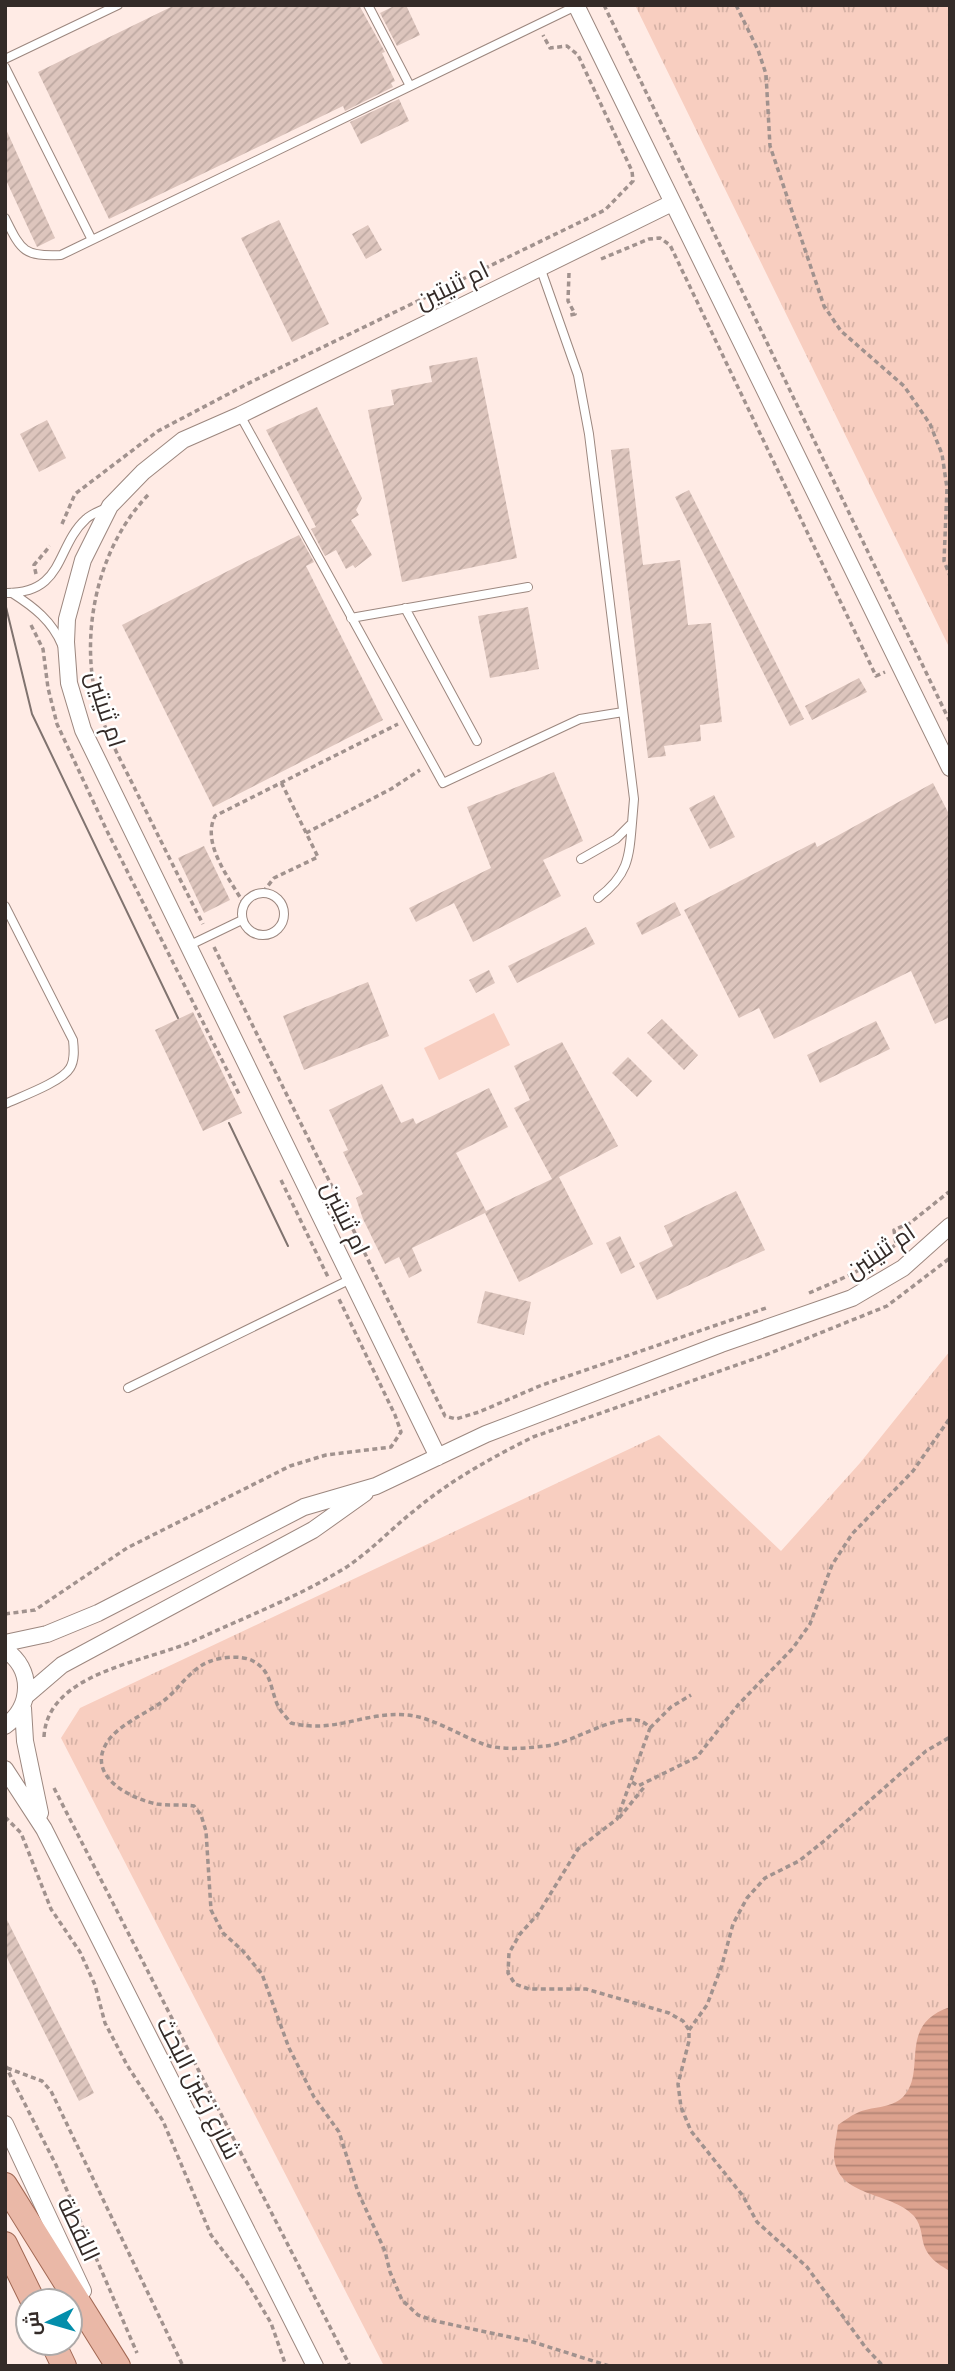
<svg xmlns="http://www.w3.org/2000/svg" width="955" height="2371" font-family="'Zilla Slab',Cairo,serif">
	<style>
		.grass { fill: url(#grass-tufts) }
		.pitch { fill: #f8cec0 }
		.water { fill: url(#water-rules) }
		.building { fill: url(#building-hatch) }
		.lines { fill: none; stroke-linecap: round; stroke-linejoin: round }
		.lane-casing { stroke: #9c877f; stroke-width: 10 }
		.street-casing { stroke: #9c877f; stroke-width: 18 }
		.primary-casing { stroke: #a16854; stroke-width: 26 }
		.path { stroke: #a1928e; stroke-width: 3.5; stroke-dasharray: 5 3.5; stroke-linecap: butt }
		.lane { stroke: #fff; stroke-width: 8 }
		.street { stroke: #fff; stroke-width: 16 }
		.primary { stroke: #eab8a7; stroke-width: 24 }
		.tram { stroke: #80736f; stroke-width: 2 }
		.labels { text-anchor: middle; dominant-baseline: central; stroke-width: 5; stroke-linejoin: round; paint-order: stroke }
		.street-label { font-size: 24px; fill: #342b28; stroke: #fff }
	</style>
	<defs>
		<pattern id="grass-tufts" width="24" height="20" patternUnits="userSpaceOnUse" patternTransform="scale(1.75)"><rect width="24" height="20" fill="#f8cec0"/><path d="M3 7l-1-3M5 7V3M7 7l1-3M15 17l-1-3M17 17v-4M19 17l1-3" fill="none" stroke="#d5b1a5"/></pattern>
		<pattern id="water-rules" width="6" height="5" patternUnits="userSpaceOnUse" patternTransform="scale(1.75)"><rect width="6" height="5" fill="#dca28e"/><path d="M0 2.5h6" fill="none" stroke="#b38474"/></pattern>
		<pattern id="building-hatch" width="6" height="6" patternUnits="userSpaceOnUse" patternTransform="scale(1.75)"><rect width="6" height="6" fill="#ddc5bd"/><path d="M-1 1l2-2M0 6l6-6M5 7l2-2" fill="none" stroke="#bea9a2"/></pattern>
	</defs>
	<rect width="100%" height="100%" fill="#ffebe5"/>
	<!-- grass -->
	<path class="grass" d="M635 5H950V649Z
		M950 1351V2366H384L61 1738 80 1708 659 1435 781 1551 860 1463Z"/>
	<!-- pitch -->
	<path class="pitch" d="M494 1013 510 1045 439 1080 424 1048Z"/>
	<!-- water -->
	<path class="water" d="M950 2007V2271C911 2250 930 2234 913 2215 891 2192 837 2197 834 2157 834 2147 837 2135 838 2125 844 2121 850 2116 857 2113 871 2106 891 2109 903 2097 928 2071 896 2025 950 2007Z"/>
	<!-- building -->
	<path class="building" d="M175 5H359L385 52 382 53 395 81 391 83 393 87 345 111 343 106 109 219 38 72Z
		M396 5H406L420 35 397 46 380 13Z
		M399 99 409 121 361 144 350 122Z
		M5 127 55 238 37 247 5 178Z
		M279 220 329 324 292 342 241 238Z
		M368 225 382 250 366 259 352 234Z
		M477 357 517 558 402 582 368 410 394 405 391 390 432 382 429 366Z
		M317 407 362 498 356 510 359 515 351 520 372 555 355 568 353 565 346 569 336 550 325 556 311 529 316 527 266 430Z
		M47 420 66 458 39 472 20 434Z
		M629 448 643 565 680 560 688 625 711 623 722 722 700 725 701 741 664 746 666 756 648 758 611 450Z
		M689 490 804 719 790 726 675 497Z
		M299 535 314 562 306 566 383 720 213 807 122 625Z
		M528 607 539 669 490 678 478 616Z
		M859 678 867 692 812 720 805 706Z
		M554 772 583 841 543 860 561 896 473 942 454 903 416 922 409 908 491 868 467 807Z
		M933 783 950 816V1017L935 1024 911 971 774 1039 759 1008 739 1018 684 910 815 842 817 847Z
		M714 795 735 837 710 849 689 808Z
		M204 846 230 900 204 913 178 858Z
		M675 902 681 915 642 935 636 923Z
		M586 927 595 944 517 983 508 966Z
		M489 970 495 983 476 993 469 980Z
		M368 982 389 1036 304 1070 283 1016Z
		M193 1012 242 1113 203 1131 155 1030Z
		M662 1019 698 1055 684 1070 647 1033Z
		M876 1021 890 1049 820 1083 807 1055Z
		M562 1042 618 1146 559 1177 593 1244 519 1282 485 1213 412 1248 422 1271 409 1278 399 1257 385 1264 363 1219 356 1198 363 1194 343 1152 348 1150 329 1110 382 1084 401 1123 413 1118 416 1124 489 1088 508 1127 456 1153 486 1211 552 1179 514 1108 530 1100 514 1066Z
		M628 1057 652 1081 637 1097 612 1073Z
		M736 1191 765 1250 657 1300 639 1263 673 1246 664 1226Z
		M620 1236 635 1267 621 1274 606 1243Z
		M485 1291 531 1302 524 1335 477 1323Z
		M5 1916 94 2093 79 2101 5 1954Z"/>
	<g class="lines">
		<!-- lane casing -->
		<g class="lane-casing">
			<path id="lane" d="M368 5 410 86
				M5 59 118 5
				M5 67 92 240
				M5 218C21 250 23 257 61 255L576 6
				M540 267 578 375 589 434 634 799 632 823 616 839 581 859
				M240 415 443 783 580 719 623 712
				M5 593C65 594 55 547 86 519 91 514 100 511 106 508
				M12 593C34 607 52 621 62 645
				M405 608 477 741
				M351 618 528 587
				M242 914a21 21 0 1 1 42 0a21 21 0 1 1-42 0Z
				M598 898C628 875 629 859 632 823
				M5 906 73 1040C74 1049 75 1060 70 1068 62 1082 20 1097 5 1104
				M188 946 242 920
				M128 1388 351 1279"/>
		</g>
		<!-- street casing -->
		<g class="street-casing">
			<path id="street" d="M576 5 950 768
				M438 1457 83 730 69 683 66 642 67 619 83 560 110 506 143 472 183 440 240 415 672 203
				M5 1643 47 1634 98 1613 304 1507 376 1486 486 1434 721 1344 852 1298 903 1268 950 1226
				M5 1650C34 1669 32 1707 5 1726
				M27 1695 62 1665 313 1530 365 1493
				M23 1708 25 1741 40 1813
				M5 1769 44 1829 315 2366
				M5 2124 83 2291"/>
		</g>
		<!-- primary casing -->
		<g class="primary-casing">
			<path id="primary" d="M5 2185 118 2366
				M5 2244 33 2301
				M53 2343 64 2366"/>
		</g>
		<!-- path -->
		<path class="path" d="M604 5 950 722
			M736 5 758 50 766 74 770 146 824 306 841 331 904 386 930 424 942 454 947 488 944 561 950 576
			M601 259 649 239 660 238 670 245 876 676 885 672
			M569 273 568 301 575 314 570 315
			M148 495C101 544 82 621 94 688 100 725 120 758 136 791 158 835 180 880 203 924
			M62 524 75 494 158 431 253 381 605 210 633 181 632 171 578 55 567 46 550 48 543 35
			M36 574 34 565 50 546
			M31 625 43 649 48 688 57 724 107 831 239 1094
			M306 833 391 789 420 770
			M263 892 274 878 318 857 281 782
			M244 904C230 879 201 844 215 816L398 724
			M214 947 445 1416 456 1419 479 1412 542 1385 769 1307
			M281 1180 328 1277
			M809 1293C839 1280 872 1267 896 1244L894 1230 910 1223 950 1191
			M5 1614 35 1610 127 1548 290 1466 326 1455 391 1447 401 1432 395 1415 339 1299
			M650 1728 671 1707 691 1695
			M44 1737C47 1672 147 1662 196 1640 245 1617 298 1597 345 1568 371 1551 391 1529 415 1510 451 1480 491 1458 533 1437L768 1354 887 1306 950 1258
			M632 1782 638 1786 697 1757 738 1705 793 1648 810 1624 832 1565 852 1534 913 1471 950 1418
			M54 1788 350 2366
			M5 1817 21 1833 51 1909 80 1952 95 1985 105 2023 127 2065 163 2121 211 2235 246 2281 271 2323 286 2366
			M619 1818 645 1786
			M689 2030 707 2005 722 1965 733 1924 747 1898 765 1878 799 1861 824 1841 926 1751 950 1737
			M5 2065 56 2165 137 2353
			M7 2068 42 2081 51 2091 183 2366
			M609 2366 533 2342 435 2321 418 2315 402 2300 390 2272 385 2251 358 2192 339 2132 314 2097 289 2048 262 1974 242 1950 223 1933 211 1910 206 1831 201 1815 194 1806C182 1804 169 1806 157 1804 131 1799 87 1777 106 1744 116 1726 145 1714 162 1702 179 1690 190 1668 211 1661 222 1657 242 1655 253 1661 272 1671 270 1689 278 1706 281 1712 287 1718 291 1723 336 1734 365 1711 407 1715 432 1717 459 1735 483 1744 502 1751 526 1748 546 1746 574 1744 630 1702 650 1728L617 1819 578 1849 538 1914 520 1934 509 1953 508 1973 515 1984 529 1989H586L669 2013 683 2021 689 2030V2041L678 2084 681 2107 691 2131 743 2196 757 2222 807 2267 866 2348 883 2366"/>
		<!-- lane -->
		<use href="#lane" class="lane"/>
		<!-- street -->
		<use href="#street" class="street"/>
		<!-- primary -->
		<use href="#primary" class="primary"/>
		<!-- tram -->
		<path class="tram" d="M5 603 32 714 178 1018
			M229 1123 288 1246"/>
	</g>
	<g class="labels">
		<!-- street labels -->
		<g class="street-label">
			<text transform="translate(452 285) rotate(-26)">ام ثنيتين</text>
			<text transform="translate(106 709) rotate(72)">ام ثنيتين</text>
			<text transform="translate(346 1218) rotate(64)">ام ثنيتين</text>
			<text transform="translate(880 1251) rotate(-34)">ام ثنيتين</text>
			<text transform="translate(199 2088) rotate(63)">شارع زغين البحث</text>
			<text transform="translate(79 2229) rotate(65)">اللقطة</text>
		</g>
	</g>
	<!-- border -->
	<rect width="955" height="2371" fill="none" stroke="#342b28" stroke-width="14"/>
	<!-- north arrow -->
	<g transform="translate(49 2322) rotate(265)"><circle r="33" fill="#ffffff" stroke="#aeaaa9" stroke-width="2"/>
	<path d="M0-5L12 26L0 18L-12 26Z" fill="#048eab"/>
	<text y="-10" font-size="19" font-weight="bold" text-anchor="middle" fill="#342b28">ش</text>
	</g>
</svg>
